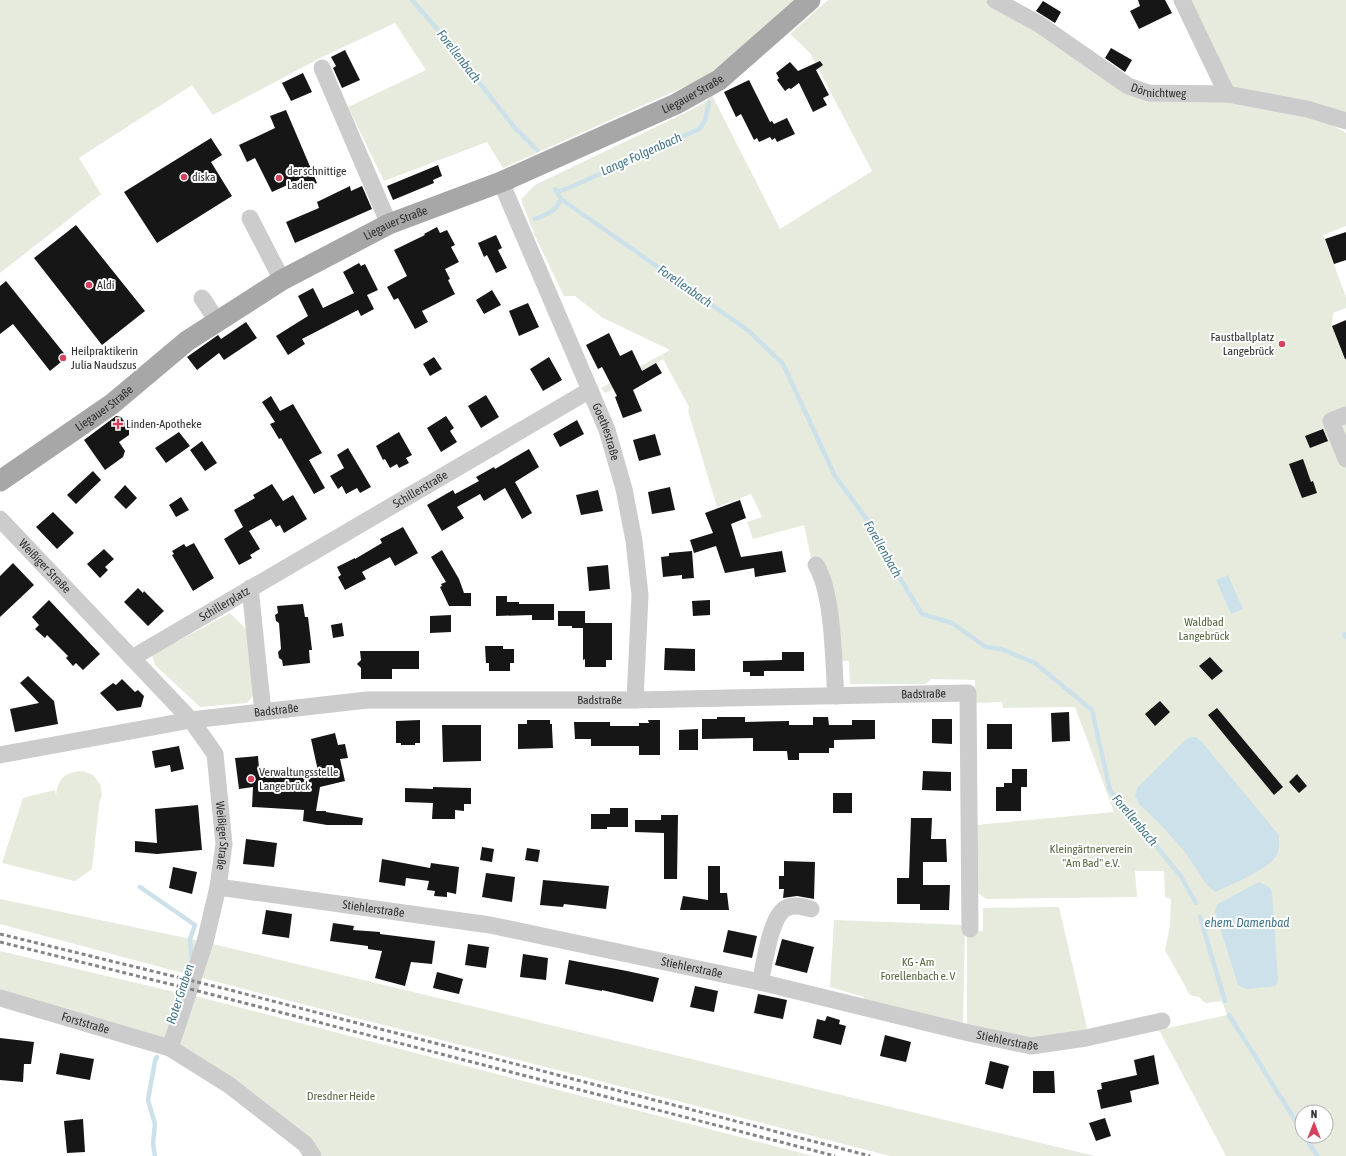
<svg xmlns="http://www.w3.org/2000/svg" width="1346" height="1156" font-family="'Asap Condensed',sans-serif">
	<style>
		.green { fill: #e7ebde; fill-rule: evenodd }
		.water { fill: #cce1e9 }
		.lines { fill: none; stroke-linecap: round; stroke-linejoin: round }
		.stream { stroke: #cce1e9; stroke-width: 4.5 }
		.building { fill: #161616 }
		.minor { stroke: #ccc; stroke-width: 17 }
		.major { stroke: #a7a7a7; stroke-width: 21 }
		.rail { stroke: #848484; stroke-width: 3; stroke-dasharray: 4 3; stroke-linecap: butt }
		.poi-dot { fill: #d6415e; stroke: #fff; stroke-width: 1.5 }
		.labels { text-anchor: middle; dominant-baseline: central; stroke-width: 4; stroke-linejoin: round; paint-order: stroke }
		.street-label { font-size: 12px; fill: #2f2f2f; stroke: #fff }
		.poi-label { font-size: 12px; fill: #2f2f2f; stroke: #fff; text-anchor: start }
		.park-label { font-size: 12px; fill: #576740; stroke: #fff }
		.water-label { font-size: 13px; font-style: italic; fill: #44778a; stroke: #fff }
	</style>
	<rect width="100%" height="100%" fill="#fff"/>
	<!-- green -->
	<path class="green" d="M0 0H795L741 48 704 78 503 168 487 142 384 181 348 107 426 70 395 23 322 57 213 115 192 85 79 158 101 194 0 273Z
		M828 0H985L1056 39 1112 83 1236 100 1329 123 1346 133V226L1323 235 1346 297V308L1333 313 1332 325 1346 360V1156H1226L1159 1030 1227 1015 1222 1001 1205 1003 1199 997 1190 995 1165 950 1170 926 1171 899 1165 897 1164 871H1135L1137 897 986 899 978 893 976 825 1114 812 1075 707 1003 708 1002 702 975 703V680L931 679 926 684H850L849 661H840L822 564 811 558 804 525 753 539 747 522 762 517 751 494 717 507 688 411 689 407 663 359 605 393 601 388 670 350 603 318 575 296H564L535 236 521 199 535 185 689 111 705 102 712 95 780 229 872 171 810 53 790 34ZM1302 1112H1326V1136H1302Z
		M1188 0H1346V113L1246 92 1228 85Z
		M230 613 248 631 255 694 247 703 200 707 155 665 152 655Z
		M83 771 93 775 100 784 102 794 99 805 92 869 75 881 2 863 23 798 55 790 56 796C58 778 65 772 83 771Z
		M0 899 205 942 1095 1156H890L194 976 188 994 813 1156H313L170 1048 0 997V951L188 995 194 976 0 924Z
		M1059 907 1088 1032 1044 1041 967 1025V931H983V908Z
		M834 920 965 925 963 1026 864 1003V997L830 987Z"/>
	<!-- water -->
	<path class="water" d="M1228 575 1243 609 1231 614 1216 580Z
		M1191 737H1196L1202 742 1279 835C1279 843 1280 853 1274 859 1262 872 1231 885 1215 892L1207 885 1185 852 1160 824 1139 804 1135 795 1138 787 1185 740Z
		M1259 882 1268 886 1272 892 1278 980 1276 986 1246 989 1238 985 1215 911 1218 904Z"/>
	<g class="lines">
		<!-- stream -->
		<path class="stream" d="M412 0 433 24 515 128 537 150
			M555 189 561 199 749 331 783 364 835 476 868 521 882 549 922 614 952 623 986 647 1001 649 1035 663 1092 710 1110 790 1180 875 1196 903
			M557 192 571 187 699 129 705 121 709 103
			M535 219C548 214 555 212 561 199
			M1344 634 1346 637
			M140 887 195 925 190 939 192 962
			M1200 917 1225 1001
			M1229 1015 1302 1131
			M1305 1136 1317 1156
			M155 1156 153 1143 155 1124 148 1100 155 1061 157 1057"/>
	</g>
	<!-- building -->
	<path class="building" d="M1138 0H1165L1172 13 1139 29 1130 11 1140 6Z
		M1043 1 1061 12 1055 23 1036 11Z
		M1111 48 1132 60 1125 72 1105 58Z
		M345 50 360 80 342 88 333 68 336 66 331 57Z
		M820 61 823 65 816 70 829 95 823 98 827 105 813 112 799 83 791 89 789 88 785 91 777 80 779 78 776 73 790 62 798 71Z
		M303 73 312 92 291 101 282 83Z
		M749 80 770 122 772 121 774 124 787 118 795 134 777 142 775 138 772 140 770 137 759 142 757 138 754 140 741 114 736 117 724 92Z
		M286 110 317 183 307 187 303 178 272 192 255 158 247 162 239 145 275 128 270 116Z
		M211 138 222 155 211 162 232 196 157 243 124 192Z
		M438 165 442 176 433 180 434 183 393 200 387 186Z
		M350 186 351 191 362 186 372 209 295 243 286 222 319 208 317 202Z
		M76 225 145 311 102 345 34 258Z
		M437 227 440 233 447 230 455 245 451 247 459 262 445 269 450 279 448 280 455 294 422 311 428 322 415 329 398 298 394 300 387 287 407 276 394 250 425 235 424 234Z
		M1346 232V260L1334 264 1325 239Z
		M496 235 502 248 498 250 507 268 496 273 487 255 484 257 478 243Z
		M359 263 361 266 365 264 378 290 367 295 374 309 361 316 358 310 302 339 305 344 288 355 276 336 308 316 298 296 313 288 323 308 354 293 343 272Z
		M6 281 67 357 50 371 13 324 0 334V286Z
		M492 290 501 305 484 314 476 300Z
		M528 303 539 327 519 336 509 311Z
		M1346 320V359H1345L1332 326Z
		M246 322 257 338 224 360 219 353 197 370 187 357 218 335 221 339Z
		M609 333 620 356 632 350 642 371 656 363 662 373 633 390 642 411 623 418 615 397 617 396 602 367 598 369 586 345Z
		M434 357 442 369 430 376 423 364Z
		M549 357 562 380 543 391 530 369Z
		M486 395 499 417 481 428 468 406Z
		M271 396 280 411 293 404 322 453 309 460 325 488 314 494 281 438 279 439 270 424 275 422 262 402Z
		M116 416 121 417 129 428V435L119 442 125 451 123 457 105 470 84 440Z
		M446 416 454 428 450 431 457 442 441 452 427 428Z
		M577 420 584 434 560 447 553 434Z
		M1323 429 1328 441 1310 448 1305 436Z
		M179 432 190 446 166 463 155 448Z
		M399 432 412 455 406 458 409 463 399 468 397 464 390 468 385 459 383 460 376 446Z
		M655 434 661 455 639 461 633 440Z
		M202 441 217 463 205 471 190 450Z
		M348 448 371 487 360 493 357 488 346 494 342 486 338 489 330 476 344 468 337 455Z
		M529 449 539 467 515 482 532 513 522 519 505 488 484 501 480 494 457 507 464 518 442 531 427 505 453 490 455 494 479 481 476 477 494 467 495 469Z
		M1303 459 1311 482 1313 481 1317 493 1302 498 1289 464Z
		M93 471 101 480 76 504 67 495Z
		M272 484 283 501 293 495 307 519 284 533 280 525 276 527 271 519 249 531 260 549 250 555 252 558 239 565 224 539 243 527 234 510 255 498 253 495Z
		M125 485 137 498 126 509 114 497Z
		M670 487 675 510 652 514 648 492Z
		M598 490 603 511 581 515 576 495Z
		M181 497 189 510 176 517 169 505Z
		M740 500 746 518 731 524 741 557 782 551 786 572 755 577 754 568 725 573 716 546 694 553 690 540 713 533 705 513Z
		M53 512 74 533 57 549 36 527Z
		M403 527 418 553 395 566 390 557 362 572 366 579 345 590 338 577 341 575 337 567 355 558V559L382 543 380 539Z
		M194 543 214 578 193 591 172 555 174 554 172 551 184 544 186 547Z
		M104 549 114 559 105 567 108 570 100 578 87 564Z
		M442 550 459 579 464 593H471V606H449L440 587 442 586 441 584 446 582 431 557Z
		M692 551 694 578 682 579V575L663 577 661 557 669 556V553Z
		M13 563 34 585 0 617V576Z
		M608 565 610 589 589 591 587 567Z
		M138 588 143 593 144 591 164 611 148 626 124 602Z
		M496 596H507V602H519V604H554V620H532V615L496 616Z
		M49 600 100 654 83 670 76 663 73 666 66 658 68 656 47 635 45 638 35 629 39 625 32 617Z
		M710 600V615L693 616 692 601Z
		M303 604 305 617H308L312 650H309L310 663 283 666 282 660 279 658 278 652 281 649 279 623 276 621 275 615 278 613 277 606Z
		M558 611H585V623H612V660H606V667H585V659L583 660V628H572V626H558Z
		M451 615V632L430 633V616Z
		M342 623 344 636 333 638 331 625Z
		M485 646H503V649H514V663H510V671H489V663H486Z
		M665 648 695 649V671L664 670Z
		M360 651H419V669H392V679H361V668L357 664 361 660Z
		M782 652H804V671H764V676H750V672H743V661L782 660Z
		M1210 657 1223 671 1212 680 1199 666Z
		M28 676 54 701 58 724 15 732 10 709 39 703 20 683Z
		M122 679 135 692 138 690 144 696 141 707 117 711 100 693 113 683 116 685Z
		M1160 701 1170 712 1155 726 1145 714Z
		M1217 708 1283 787 1274 795 1208 715Z
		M1069 712 1070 741 1052 742 1051 713Z
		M717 717H745V722L789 721V725H813V717H828L829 725H852V720H875V739L834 740V748H829V753H799V760H788L787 751H753V738L702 739V719H717Z
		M932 719H952V744L932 743Z
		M420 720V743H415V745H401V743H396V721Z
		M527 720H550V724H552V728L553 748 518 749V724H527Z
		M648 720H660V755H639V746H591V739H575L574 722H610V726H639V723H649Z
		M987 724H1012V749H987Z
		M442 725H481V761L443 762Z
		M698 729V750H679V730Z
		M335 733 338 745 345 744 348 758 340 759 345 781 320 787 316 811H326V812L363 818 362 825H327L303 821 304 810 252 807 253 787 239 789 235 758 258 756 259 769 318 771 311 739Z
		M179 746 184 769 171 772 170 765 155 768 152 751Z
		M1012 769H1027V787H1021V811H996V787H1004V783H1012Z
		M923 771 951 772V791L922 790Z
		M1297 774 1307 786 1299 793 1289 782Z
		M433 787 471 788V804H464V811L455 810V819H432L433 803 405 802V788L433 789Z
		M833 793H852V813H833Z
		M198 805 202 850 157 854 135 852V841L157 843 155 809Z
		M610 808H628V827H607V829H591V814H610Z
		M661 815H678L677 879H664V833L635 832V820H661Z
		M911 818H932L931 839H946L947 862H923V885H950L949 910H920V904H897V878H909Z
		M246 839 277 843 274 867 243 864Z
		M482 847 494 849 492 862 480 860Z
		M527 848 540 850 538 862 525 860Z
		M382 859 430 868 431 863 459 867 456 894 447 892V897L434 896 435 891 427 890 429 881 406 878 405 886 379 882Z
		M784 861 815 862 814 899 797 896 783 898 784 889H779V876H784Z
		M708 866H720V893H727L729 910H680L683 896 708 900Z
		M173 867 197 872 192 894 169 888Z
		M486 873 515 877 512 902 482 897Z
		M543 880 609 886 606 909 564 904 563 907 540 905Z
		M266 910 292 914 289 938 262 934Z
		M333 923 354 926 353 930 380 932V934L435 941 432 964 411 962 405 986 375 978 382 951 368 949V946L330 941Z
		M728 930 757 936 752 958 723 952Z
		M782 939 814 947 807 973 775 965Z
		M468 944 489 947 486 968 465 965Z
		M523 954 548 958 546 980 520 977Z
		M569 960 627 971 659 978 653 1002 602 990V991L565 984Z
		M437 972 463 979 459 994 433 988Z
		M695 986 718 991 714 1012 690 1007Z
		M758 994 787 1000 783 1019 754 1013Z
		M827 1016 840 1020 839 1024 846 1026 841 1045 813 1038 817 1019 825 1021Z
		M885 1035 911 1042 906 1062 880 1056Z
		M0 1038 34 1042 31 1064H24L23 1082 0 1080Z
		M60 1053 94 1059 90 1080 56 1074Z
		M1154 1055 1159 1084 1130 1091 1132 1102 1101 1109 1097 1090 1102 1089 1101 1083 1137 1075 1134 1060Z
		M990 1061 1009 1066 1003 1089 985 1084Z
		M1033 1071H1054L1055 1093H1033Z
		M1105 1118 1111 1136 1096 1141 1089 1123Z
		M83 1119 85 1152 67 1153 64 1121Z"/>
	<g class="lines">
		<!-- minor -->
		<g class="minor">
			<path id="s1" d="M995 0 1039 24 1128 86 1149 93 1227 94 1307 109 1346 121"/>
			<path d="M1182 0 1227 94"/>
			<path d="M322 68 389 224"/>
			<path id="s2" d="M501 182 607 430 624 489 634 541 640 595 635 700"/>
			<path d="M250 218 282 280"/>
			<path d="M202 298 217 321"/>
			<path d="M1346 415 1331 421 1346 459"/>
			<path id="s3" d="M0 519 191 720 215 754 224 844 218 887 205 942 170 1048"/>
			<path d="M816 565C834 595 833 661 836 696"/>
			<path d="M250 588 263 712"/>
			<path id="s4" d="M132 658 590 390"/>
			<path id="s5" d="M0 755 191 720 367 700H635L968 693 970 929"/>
			<path id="s6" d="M218 887 490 925 760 982 969 1033 1031 1046 1086 1038 1162 1021"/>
			<path d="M760 982C765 963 769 925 782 911 790 903 802 906 811 909"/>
			<path id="s7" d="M0 998 170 1048 229 1085 305 1144 313 1156"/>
		</g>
		<!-- major -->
		<path class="major" id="s8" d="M0 481 112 404 187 341 282 280 389 224 501 182 676 104 719 80 810 0"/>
		<!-- rail -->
		<path class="rail" d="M0 934 230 990 870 1156
			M0 942 202 992 835 1156"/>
	</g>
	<!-- markers -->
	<g class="poi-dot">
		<circle cx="184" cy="177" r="4"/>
		<circle cx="279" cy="178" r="4"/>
		<circle cx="89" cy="285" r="4"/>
		<circle cx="1282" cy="344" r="4"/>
		<circle cx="63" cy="358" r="4"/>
		<path d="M116 418h4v4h4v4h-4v4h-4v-4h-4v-4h4z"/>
		<circle cx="251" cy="779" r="4"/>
	</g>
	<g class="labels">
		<!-- street labels -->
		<g class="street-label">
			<text stroke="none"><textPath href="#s1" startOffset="190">Dörnichtweg</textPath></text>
			<text stroke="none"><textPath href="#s8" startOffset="798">Liegauer Straße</textPath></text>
			<text stroke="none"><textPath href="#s8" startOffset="474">Liegauer Straße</textPath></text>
			<text stroke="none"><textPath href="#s8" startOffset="127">Liegauer Straße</textPath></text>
			<text stroke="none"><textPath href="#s2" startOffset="271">Goethestraße</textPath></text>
			<text stroke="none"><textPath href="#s4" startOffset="334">Schillerstraße</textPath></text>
			<text stroke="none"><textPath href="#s3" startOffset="65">Weißiger Straße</textPath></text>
			<text stroke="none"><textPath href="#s4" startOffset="107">Schillerplatz</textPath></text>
			<text stroke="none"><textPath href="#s5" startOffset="928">Badstraße</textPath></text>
			<text stroke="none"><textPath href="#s5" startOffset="604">Badstraße</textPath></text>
			<text stroke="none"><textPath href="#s5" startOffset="280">Badstraße</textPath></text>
			<text stroke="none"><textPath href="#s3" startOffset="401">Weißiger Straße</textPath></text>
			<text stroke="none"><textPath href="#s6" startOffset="157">Stiehlerstraße</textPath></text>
			<text stroke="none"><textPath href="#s6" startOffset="481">Stiehlerstraße</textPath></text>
			<text stroke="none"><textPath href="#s7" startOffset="89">Forststraße</textPath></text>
			<text stroke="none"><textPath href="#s6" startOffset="805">Stiehlerstraße</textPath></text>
		</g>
		<!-- poi labels -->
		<g class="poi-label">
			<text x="287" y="171">der schnittige<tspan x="287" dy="14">Laden</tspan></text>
			<text x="192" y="177">diska</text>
			<text x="97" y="285">Aldi</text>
			<text x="1274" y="337" text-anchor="end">Faustballplatz<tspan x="1274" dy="14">Langebrück</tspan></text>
			<text x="71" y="351">Heilpraktikerin<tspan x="71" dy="14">Julia Naudszus</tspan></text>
			<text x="126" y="424">Linden-Apotheke</text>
			<text x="259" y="772">Verwaltungsstelle<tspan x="259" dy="14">Langebrück</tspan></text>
		</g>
		<!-- park labels -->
		<g class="park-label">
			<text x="1204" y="622">Waldbad<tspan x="1204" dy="14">Langebrück</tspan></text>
			<text x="1091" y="849">Kleingärtnerverein<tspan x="1091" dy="14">"Am Bad" e.V.</tspan></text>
			<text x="918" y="962">KG - Am<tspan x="918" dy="14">Forellenbach e. V</tspan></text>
			<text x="341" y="1096">Dresdner Heide</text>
		</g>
		<!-- water labels -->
		<g class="water-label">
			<text transform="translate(459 56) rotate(52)">Forellenbach</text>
			<text transform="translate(641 154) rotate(-24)">Lange Folgenbach</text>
			<text transform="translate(685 286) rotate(35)">Forellenbach</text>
			<text transform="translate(883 549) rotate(60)">Forellenbach</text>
			<text transform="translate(1135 820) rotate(50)">Forellenbach</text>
			<text x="1247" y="922">ehem. Damenbad</text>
			<text transform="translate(180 994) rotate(-72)">Roter Graben</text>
		</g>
	</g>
	<!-- north arrow -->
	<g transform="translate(1314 1124)"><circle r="19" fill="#ffffff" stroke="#acacac"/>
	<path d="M0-3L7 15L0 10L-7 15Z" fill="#d6415e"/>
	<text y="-6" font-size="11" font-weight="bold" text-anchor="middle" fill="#2f2f2f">N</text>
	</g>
</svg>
